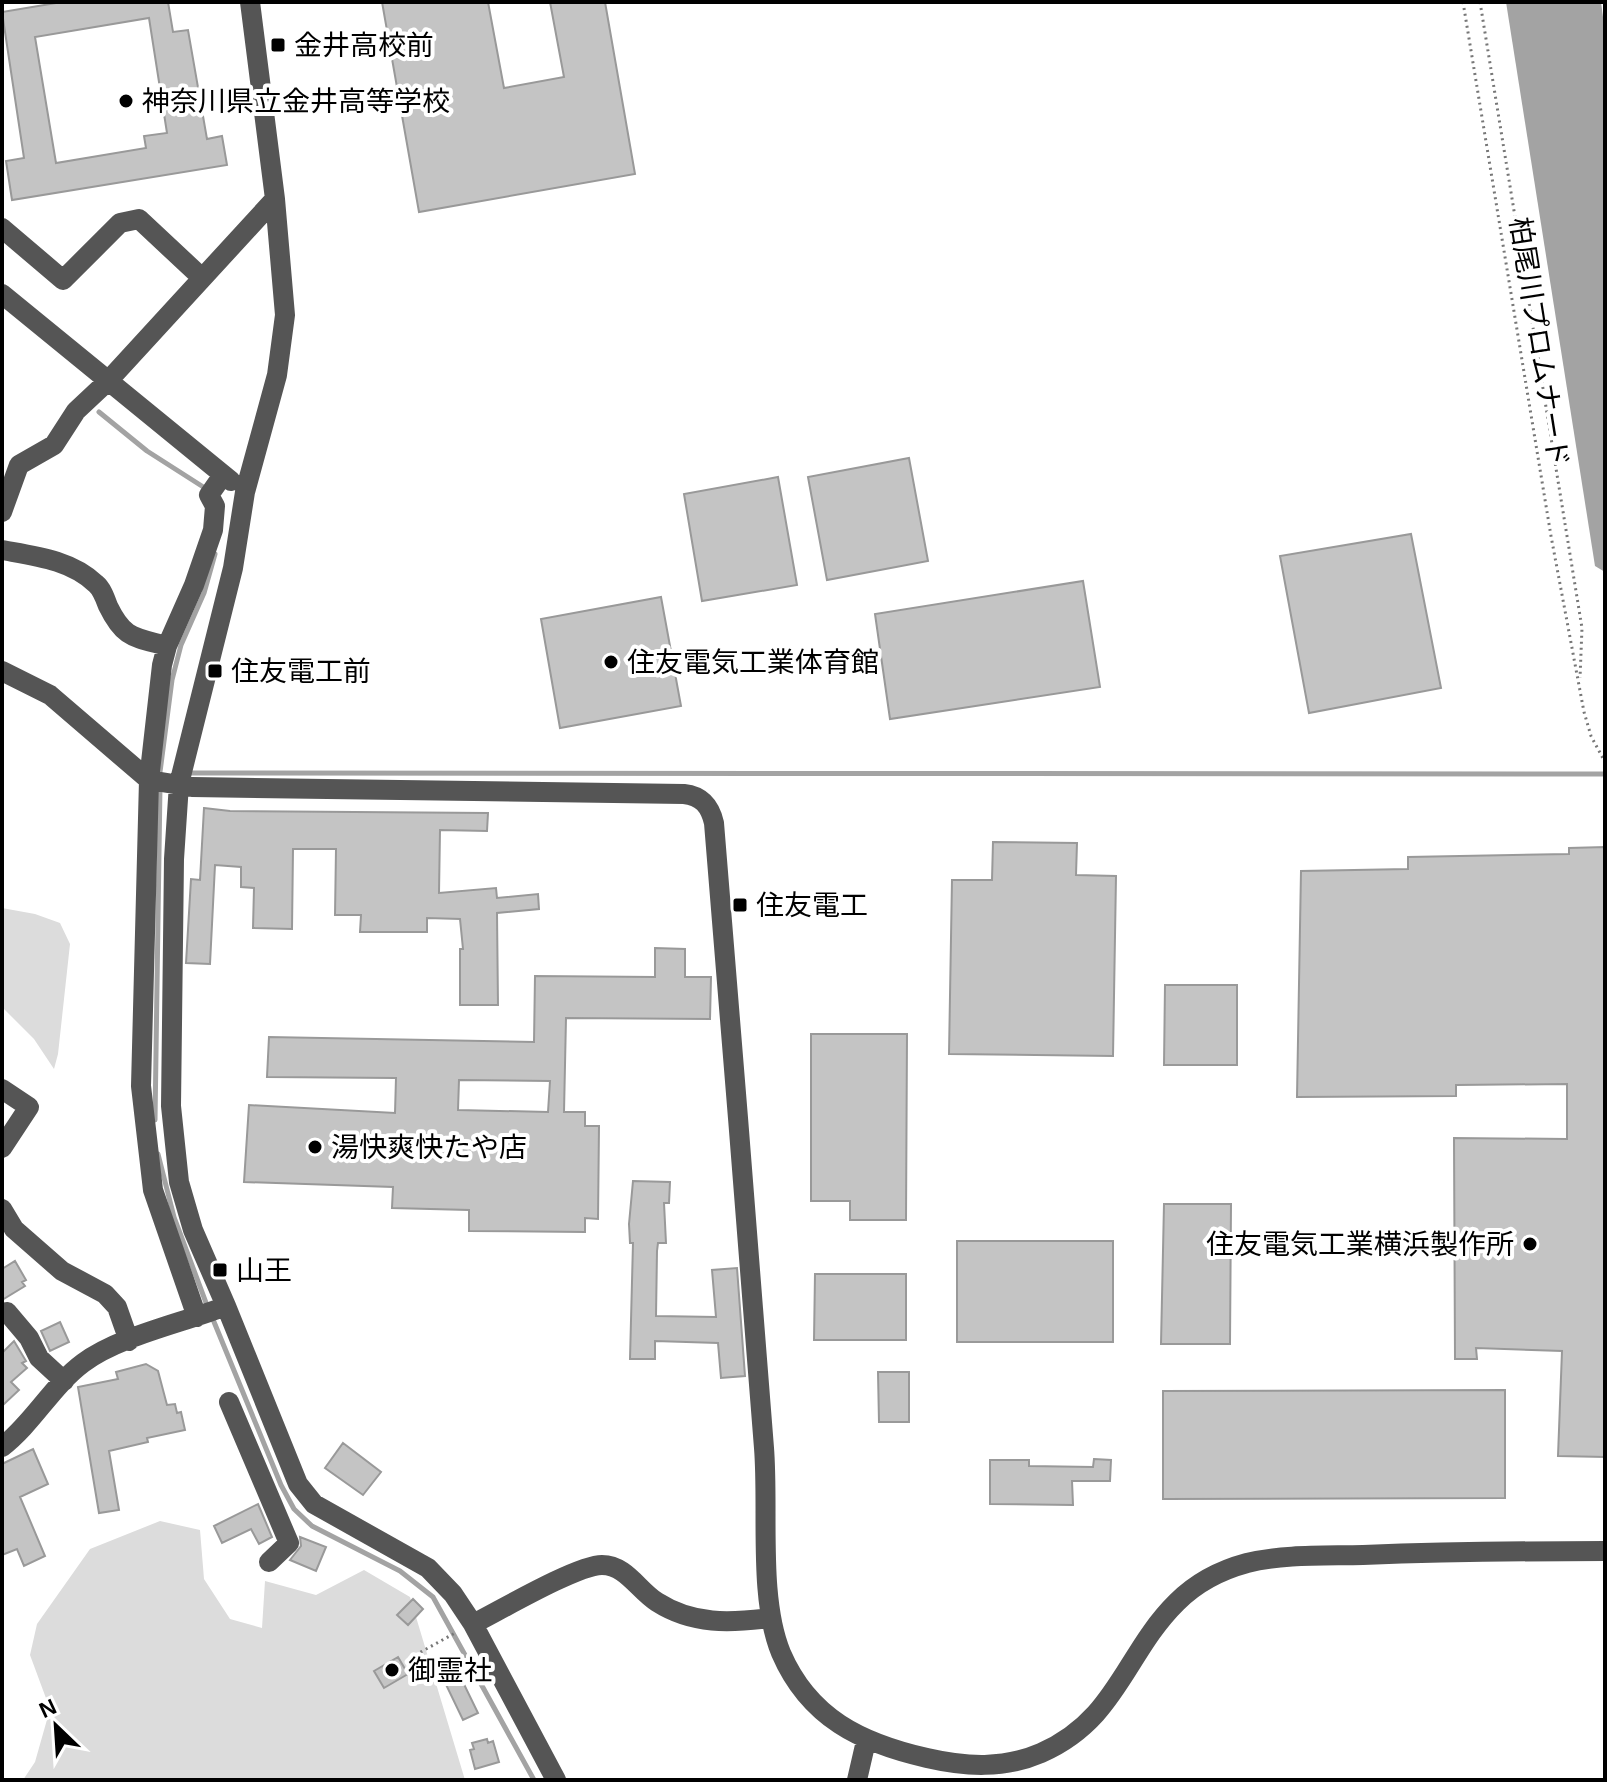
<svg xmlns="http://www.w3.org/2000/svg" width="1607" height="1782" font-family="Helvetica,'Noto Sans JP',sans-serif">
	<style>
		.green { fill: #dcdcdc }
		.water { fill: #a3a3a3 }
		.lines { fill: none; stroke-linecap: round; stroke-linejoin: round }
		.stream { stroke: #a3a3a3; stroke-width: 5 }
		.building { fill: #c4c4c4; stroke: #999; stroke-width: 2; fill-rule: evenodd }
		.path { stroke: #777; stroke-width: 3; stroke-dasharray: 2 4; stroke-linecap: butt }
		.minor { stroke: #555; stroke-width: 20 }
		.poi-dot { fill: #000; stroke: #fff; stroke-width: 3 }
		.labels { text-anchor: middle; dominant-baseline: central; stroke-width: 8; stroke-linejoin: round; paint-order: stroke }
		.poi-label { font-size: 28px; fill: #000; stroke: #fff; text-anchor: start }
		.street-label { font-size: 28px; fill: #000; stroke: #fff }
	</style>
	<rect width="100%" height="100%" fill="#fff"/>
	<!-- green -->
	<path class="green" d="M2 908 35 914 60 923 70 944 58 1054 54 1069 34 1039 2 1007Z
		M160 1521 200 1530 204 1579 230 1619 262 1628 265 1581 316 1595 364 1570 410 1597 465 1780H23L35 1762 50 1709 30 1655 37 1624 90 1549Z"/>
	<!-- water -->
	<path class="water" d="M1506 2H1601L1605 32V572L1595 566Z"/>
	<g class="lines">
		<!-- stream -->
		<path class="stream" d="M99 412 147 451 208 490
			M160 772 172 680 181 645 204 593 215 554
			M189 773 1605 774
			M155 1120 160 786
			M158 1154 174 1217 208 1308
			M212 1317 281 1485 294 1509 312 1526 400 1571 433 1597 534 1780"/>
	</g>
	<!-- building -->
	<path class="building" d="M62 2H168L173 32 188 30 207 139 222 136 227 165 12 200 6 161 24 158 2 12ZM149 18 167 133 144 136 146 148 56 163 35 37Z
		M382 2H488L504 88 564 77 550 2H605L635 174 419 212Z
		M909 458 928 561 827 580 808 477Z
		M778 477 797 585 702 601 684 494Z
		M1411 534 1441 688 1309 713 1280 556Z
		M1083 581 1100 687 890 719 875 614Z
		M661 597 681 706 560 728 541 619Z
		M204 808 230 811 488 813 487 831 440 830 439 893 496 888 497 898 538 894 539 909 497 913 498 1005H460V949H463L460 919 427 918V932H360L361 915H335L336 849H293L292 929 253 928 254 888 241 887V867L215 865 210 964 186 963 191 879 200 880Z
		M993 842 1077 843 1076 875 1116 876 1113 1056 949 1054 952 880H992Z
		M1605 847V1457L1558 1456 1562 1351 1476 1348 1477 1359H1455L1454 1138 1567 1139V1084L1456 1085V1096L1297 1097 1301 871 1408 869V857L1569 854V848Z
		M655 948 685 949V977H711L710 1019 566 1018 564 1112H585V1126H599L598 1219 585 1218V1232L469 1231V1210L392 1208 393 1187 244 1182 249 1105 395 1113 396 1078 267 1077 269 1037 534 1042 535 976 655 977ZM459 1080 550 1081 548 1112 458 1110Z
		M1165 985H1237V1065H1164Z
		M811 1034H907L906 1220H850V1201H811Z
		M633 1181 670 1182 669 1203H664L666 1243H658L657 1251 656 1316 716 1317 712 1270 737 1268 745 1376 721 1378 718 1343 655 1341V1359H630L633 1243H630L629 1224Z
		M1164 1204H1231L1230 1344H1161Z
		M957 1241H1113V1342H957Z
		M15 1261 26 1280 22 1282 25 1286 2 1300V1269Z
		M815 1274H906V1340H814Z
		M60 1322 69 1342 50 1351 41 1331Z
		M14 1341 26 1361 22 1363 27 1368 11 1382 19 1390 2 1406V1353Z
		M146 1364 158 1371 167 1405 175 1404 177 1413 181 1412 185 1430 147 1438 148 1442 109 1451 119 1510 99 1513 78 1387 118 1379 116 1372Z
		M878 1372H909V1422H879Z
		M1505 1390V1498L1163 1499V1391Z
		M343 1443 381 1472 363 1495 325 1468Z
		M33 1449 48 1484 20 1497 45 1556 24 1566 17 1549 2 1555V1464Z
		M1094 1459 1111 1460 1110 1481H1072L1073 1505 990 1504V1460H1029V1466L1093 1467Z
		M258 1504 272 1537 259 1544 251 1529 222 1543 214 1526Z
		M300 1537 326 1547 316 1571 290 1560 301 1546Z
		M413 1599 423 1609 408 1625 397 1615Z
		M457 1655 465 1671 459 1674 478 1713 463 1720 438 1668 442 1667 440 1663Z
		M398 1657 408 1674 384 1688 374 1671Z
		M487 1739 488 1743 493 1741 499 1762 475 1769 470 1750 474 1749 472 1743Z"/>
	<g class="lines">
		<!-- path -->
		<path class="path" d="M1463 2 1551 536 1584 712 1591 736 1605 762
			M1480 2 1582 628 1580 678
			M410 1658 455 1633"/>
		<!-- minor -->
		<path class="minor" d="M250 2 275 199 285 315 277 375 245 492 233 568 179 784 174 859 171 1106 179 1182 193 1230 226 1306 298 1484 314 1504 428 1568 453 1594 473 1624 556 1780
			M2 228 63 280 120 223 139 219 201 277
			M2 294 231 481
			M2 512 19 465 54 445 76 411 108 381 275 199
			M2 550C35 556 71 560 96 584 102 589 105 598 108 606 124 639 134 637 167 646
			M2 671 50 695 149 780 192 787 684 794C702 796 710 806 714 823 732 1031 747 1240 764 1448 769 1510 758 1597 781 1653 809 1718 861 1743 927 1758 966 1767 1004 1769 1041 1753 1117 1720 1125 1653 1177 1602 1196 1583 1221 1570 1247 1563 1284 1554 1325 1556 1363 1555 1444 1552 1524 1551 1605 1551
			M2 1089 29 1107 2 1148
			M2 1209 14 1229 62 1271 105 1294 117 1307 129 1341
			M7 1312 29 1338 39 1358 64 1381
			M197 1317 153 1190 141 1086 149 780 162 665 167 646 194 585 213 530 215 506 209 495 223 475
			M229 1402 289 1543 269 1562
			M2 1447C33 1423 52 1386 83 1363 119 1336 183 1323 226 1306
			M473 1624C499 1611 577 1565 602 1565 626 1565 638 1590 657 1602 693 1625 730 1623 770 1618
			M857 1780 866 1741"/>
	</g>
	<!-- markers -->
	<g class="poi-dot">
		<rect x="270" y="37" width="16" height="16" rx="4"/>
		<circle cx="126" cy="101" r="8"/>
		<circle cx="611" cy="662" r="8"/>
		<rect x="207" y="663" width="16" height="16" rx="4"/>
		<rect x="732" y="897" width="16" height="16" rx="4"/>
		<circle cx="315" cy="1147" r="8"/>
		<circle cx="1530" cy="1244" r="8"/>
		<rect x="212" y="1262" width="16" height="16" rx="4"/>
		<circle cx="392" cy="1670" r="8"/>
	</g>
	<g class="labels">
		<!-- poi labels -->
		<g class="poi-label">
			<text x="294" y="45">金井高校前</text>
			<text x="142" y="101">神奈川県立金井高等学校</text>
			<text x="627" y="662">住友電気工業体育館</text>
			<text x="231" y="671">住友電工前</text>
			<text x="756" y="905">住友電工</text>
			<text x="331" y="1147">湯快爽快たや店</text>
			<text x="1514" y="1244" text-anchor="end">住友電気工業横浜製作所</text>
			<text x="236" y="1270">山王</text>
			<text x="408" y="1670">御霊社</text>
		</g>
		<!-- street labels -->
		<g class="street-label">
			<text transform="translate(1539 342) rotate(81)">柏尾川プロムナード</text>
		</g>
	</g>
	<!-- border -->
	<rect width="1607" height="1782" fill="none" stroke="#000000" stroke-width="8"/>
	<!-- north arrow -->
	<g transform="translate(56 1726) rotate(335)" stroke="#ffffff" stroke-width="6" paint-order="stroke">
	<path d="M0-6L14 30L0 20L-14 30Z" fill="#000000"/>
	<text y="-12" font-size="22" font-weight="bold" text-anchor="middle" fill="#000000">N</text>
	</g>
</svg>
